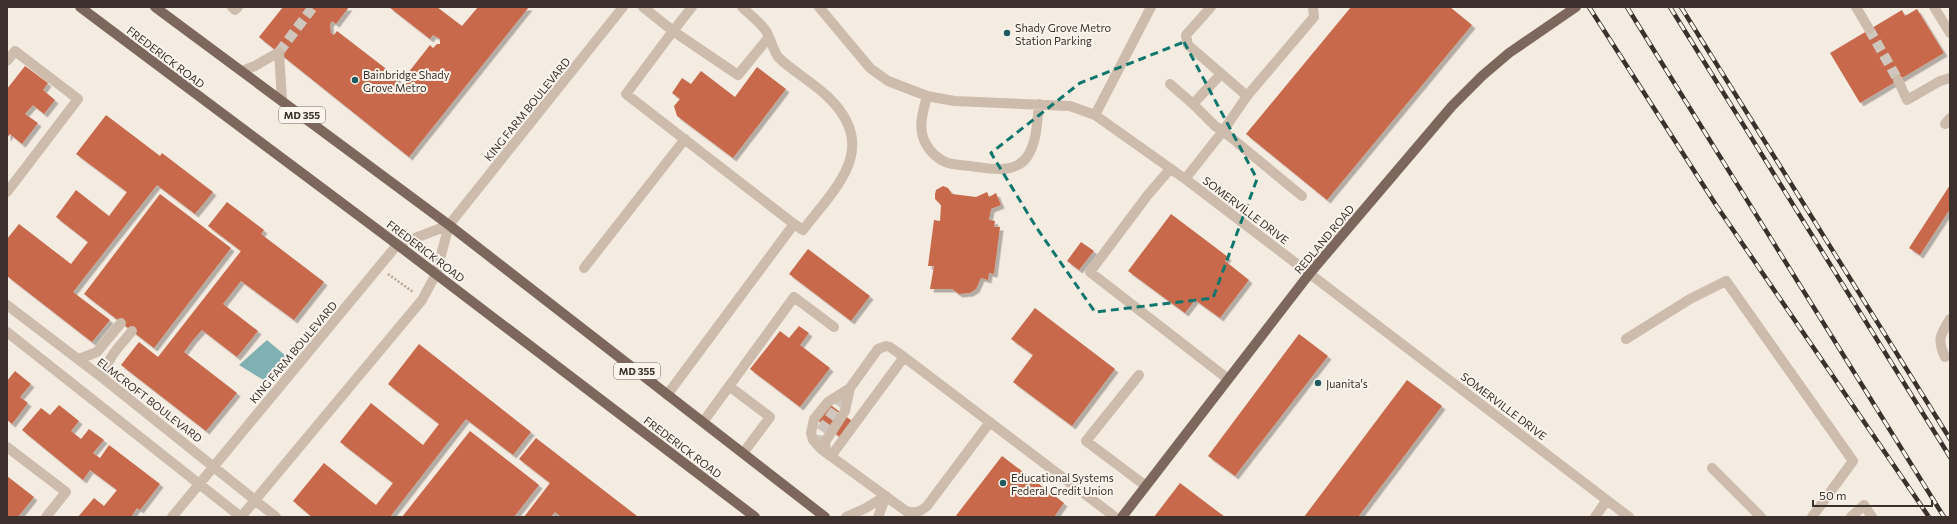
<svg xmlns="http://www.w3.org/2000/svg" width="1957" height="524" font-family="Commissioner,sans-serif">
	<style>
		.water { fill: #7fb0b2 }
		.building { fill: #c8694b; filter: url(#shadow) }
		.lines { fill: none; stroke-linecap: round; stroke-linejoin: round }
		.minor-tunnel { stroke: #cfc6bd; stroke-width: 10; stroke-dasharray: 10 5; stroke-linecap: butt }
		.path { stroke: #b9a596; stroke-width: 2.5; stroke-dasharray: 2 2; stroke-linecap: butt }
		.minor { stroke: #cdbbac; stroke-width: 10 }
		.major { stroke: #7d675c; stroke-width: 10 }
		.rail-casing { stroke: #3b302b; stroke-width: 4.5 }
		.rail { stroke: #fbf5ee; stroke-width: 3; stroke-dasharray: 9; stroke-linecap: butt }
		.marked { fill: none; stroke: #0f766e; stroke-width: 3; stroke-dasharray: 8 5; stroke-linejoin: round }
		.poi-dot { fill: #1f5a5e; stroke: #fbf5ee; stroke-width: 1.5 }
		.labels { text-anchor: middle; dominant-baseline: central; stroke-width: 4; stroke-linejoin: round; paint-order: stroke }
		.shield { fill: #fbf5ee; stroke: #756b66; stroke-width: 1 }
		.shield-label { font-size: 10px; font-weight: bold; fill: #3b302b }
		.poi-label { font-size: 11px; fill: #3b302b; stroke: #fbf5ee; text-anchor: start }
		.street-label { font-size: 11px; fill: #3b302b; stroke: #fbf5ee }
	</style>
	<defs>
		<filter id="shadow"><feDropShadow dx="3.5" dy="3.5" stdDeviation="0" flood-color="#0004"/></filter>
	</defs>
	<rect width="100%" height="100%" fill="#f4ebe1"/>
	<!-- water -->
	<path class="water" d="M267 340 287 357 265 381 239 365Z"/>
	<!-- building -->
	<path class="building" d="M283 7H349L336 24 332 21 330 24 331 33 334 35 337 31 398 78 395 83 399 86V89H404V86L408 82 404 78 430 45 433 48 437 44H440V39L433 35 430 39 389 7H437L462 26 478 7H529L409 157 259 37Z
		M1351 7H1450L1472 25 1327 200 1246 134Z
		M1917 9 1944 53 1860 103 1830 53 1902 10 1905 16Z
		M25 66 48 83 43 90 55 100 44 114 33 105 25 114 38 123 22 144 10 134 7 138V89Z
		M757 67 786 89 733 158 677 116 674 106 680 99 672 93 682 78 691 84 701 71 735 97Z
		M106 115 160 156 162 153 213 192 195 214 157 185 73 292 110 320 92 342 7 276V239L19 224 71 264 88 242 56 217 76 190 109 216 127 192 76 154Z
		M1950 185V209L1920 255 1909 248Z
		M943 186 948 188 952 194 976 197 987 192 989 197 996 193 1001 205 991 209 989 220 995 221 994 227H1000L994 274 989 273 988 280 981 278 976 289 970 293 959 294 952 289H930L934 266H928L934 220 940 221 941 205 935 199V194L936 190Z
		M160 194 231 248 154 348 84 294Z
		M227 202 264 230 261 234 324 282 294 320 241 281 223 304 258 331 237 357 202 330 193 340 184 352 237 393 206 431 121 365 139 342 158 357 241 251 208 226Z
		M1171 214 1228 257 1225 261 1249 280 1220 318 1195 300 1185 313 1128 271Z
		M1081 242 1094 251 1079 270 1067 261Z
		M808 249 870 296 851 321 789 274Z
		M1035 308 1115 369 1072 426 1013 382 1033 355 1011 339Z
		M799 326 809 333 800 345 830 368 800 407 750 369 780 331 789 338Z
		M1299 334 1328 356 1235 476 1208 456Z
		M419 344 531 432 513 455 466 419 390 517H312L293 501 324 463 376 505 393 483 340 442 371 403 423 445 439 424 388 384Z
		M15 371 31 384 20 397 28 403 12 424 7 420V381Z
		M1407 380 1442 406 1358 517H1304Z
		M828 403 852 421 840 437 816 419Z
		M59 405 79 421 71 431 81 439 89 429 104 440 93 453 100 458 109 445 160 484 140 510 137 508 131 517H78L94 498 104 506 117 490 90 470 83 480 22 430 41 408 50 415Z
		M470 431 539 485 514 517H402Z
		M536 438 637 516 636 517H561L555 512 551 517H524L550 483 519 459Z
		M1002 456 1064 503 1054 517H955Z
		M7 476 34 497 18 517H7Z
		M1180 483 1209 505 1225 517H1154Z"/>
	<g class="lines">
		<!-- minor-tunnel -->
		<path class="minor-tunnel" d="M1869 29 1898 80
			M279 52 313 7
			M818 445 819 433 850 388"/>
		<!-- path -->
		<path class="path" d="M1540 7H1541
			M388 274 413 292"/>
		<!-- minor -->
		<path class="minor" d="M232 7 235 10 238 7
			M643 7 673 31 626 94 794 224 667 395
			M692 7 673 31 738 75 769 37
			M742 7C750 15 760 22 766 31 771 39 773 51 779 58 794 72 812 82 827 96 881 147 837 186 803 230L794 224
			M819 7 870 68 888 81 927 96 954 101 1070 106 1095 115 1188 181 1629 517
			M1211 7 1186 35 1188 45 1247 96
			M1856 7 1869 29
			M1934 7 1950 33
			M7 61 15 51 78 99 7 192
			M242 71 255 66 279 52 282 100
			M1898 80 1907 100 1940 81 1950 78
			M1170 84 1193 104 1221 74
			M927 96C923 112 917 128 926 144 930 152 939 160 948 163 955 165 963 165 970 166 988 168 1014 175 1027 157 1037 143 1037 121 1039 104
			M1193 104 1215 126 1223 131 1247 96 1314 17 1313 7
			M1095 115 1151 7
			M1945 124 1950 118
			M1170 169 1147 196 1090 272 1228 379
			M1185 179 1223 131 1302 196
			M584 268 685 139
			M7 305 104 379 276 517
			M7 332 241 517
			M1626 339 1690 299 1726 281 1853 461 1812 517
			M1945 357C1937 340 1940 335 1950 319
			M79 359 97 352 121 323
			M1139 375 1086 441 1146 486
			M104 379C105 359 120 346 132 331
			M729 386 770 417 744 452
			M703 422 794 297 834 327
			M990 422 927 506C920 512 915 514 906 511L821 449 813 440 811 433 814 419 828 402 850 388 878 349 886 346 890 347 904 357 1115 517
			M7 447 66 492 46 517
			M826 452 825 442 845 411 850 388
			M831 456 904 357
			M1712 468 1761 517
			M172 517 397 245 449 225
			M241 517 422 300 436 274 449 225 623 7
			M846 517 864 509 886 496
			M878 517 886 496
			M1595 517 1607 500
			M1851 517 1864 505 1872 517"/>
		<!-- major -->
		<path class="major" d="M80 7 386 236 755 517
			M155 7 449 225 825 517
			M1122 517 1310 273 1452 106 1482 76 1509 53 1576 7"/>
		<!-- rail casing -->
		<g class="rail-casing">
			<path id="rail" d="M1589 7 1716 205 1929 517
				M1627 7 1944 517
				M1670 7 1950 457
				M1681 7 1950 439"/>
		</g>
		<!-- rail -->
		<use href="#rail" class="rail"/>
	</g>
	<!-- marked area -->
	<path class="marked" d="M1184 42 1257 179 1213 298 1095 312 1036 227 991 153 1080 83Z"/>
	<!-- markers -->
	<g class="poi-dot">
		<circle cx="1007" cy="33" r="4"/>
		<circle cx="355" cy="80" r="4"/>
		<circle cx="1318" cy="383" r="4"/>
		<circle cx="1003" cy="483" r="4"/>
	</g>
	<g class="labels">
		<!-- shield labels -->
		<g class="shield">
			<rect x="279" y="107" width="46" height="16" rx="3"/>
			<rect x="614" y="363" width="46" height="16" rx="3"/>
		</g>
		<g class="shield-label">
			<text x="302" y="115">MD 355</text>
			<text x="637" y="371">MD 355</text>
		</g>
		<!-- poi labels -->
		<g class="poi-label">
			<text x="1015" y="27">Shady Grove Metro<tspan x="1015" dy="13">Station Parking</tspan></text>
			<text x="363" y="74">Bainbridge Shady<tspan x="363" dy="13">Grove Metro</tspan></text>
			<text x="1326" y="383">Juanita's</text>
			<text x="1011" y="477">Educational Systems<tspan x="1011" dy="13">Federal Credit Union</tspan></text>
		</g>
		<!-- street labels -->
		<g class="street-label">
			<text transform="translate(166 57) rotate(37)">FREDERICK ROAD</text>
			<text transform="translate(527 109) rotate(-51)">KING FARM BOULEVARD</text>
			<text transform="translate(1246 210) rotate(37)">SOMERVILLE DRIVE</text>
			<text transform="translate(1324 239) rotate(-50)">REDLAND ROAD</text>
			<text transform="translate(426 251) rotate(37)">FREDERICK ROAD</text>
			<text transform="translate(293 352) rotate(-50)">KING FARM BOULEVARD</text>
			<text transform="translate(150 400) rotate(38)">ELMCROFT BOULEVARD</text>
			<text transform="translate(1504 406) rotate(37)">SOMERVILLE DRIVE</text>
			<text transform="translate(683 447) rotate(37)">FREDERICK ROAD</text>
		</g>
	</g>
	<!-- border -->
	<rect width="1957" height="524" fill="none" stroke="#3b302b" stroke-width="16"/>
	<!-- scale -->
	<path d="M1813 500v6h119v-6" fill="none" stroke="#3b302b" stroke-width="2"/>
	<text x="1819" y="500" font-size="12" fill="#3b302b" stroke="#fbf5ee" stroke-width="3" paint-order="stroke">50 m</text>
</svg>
